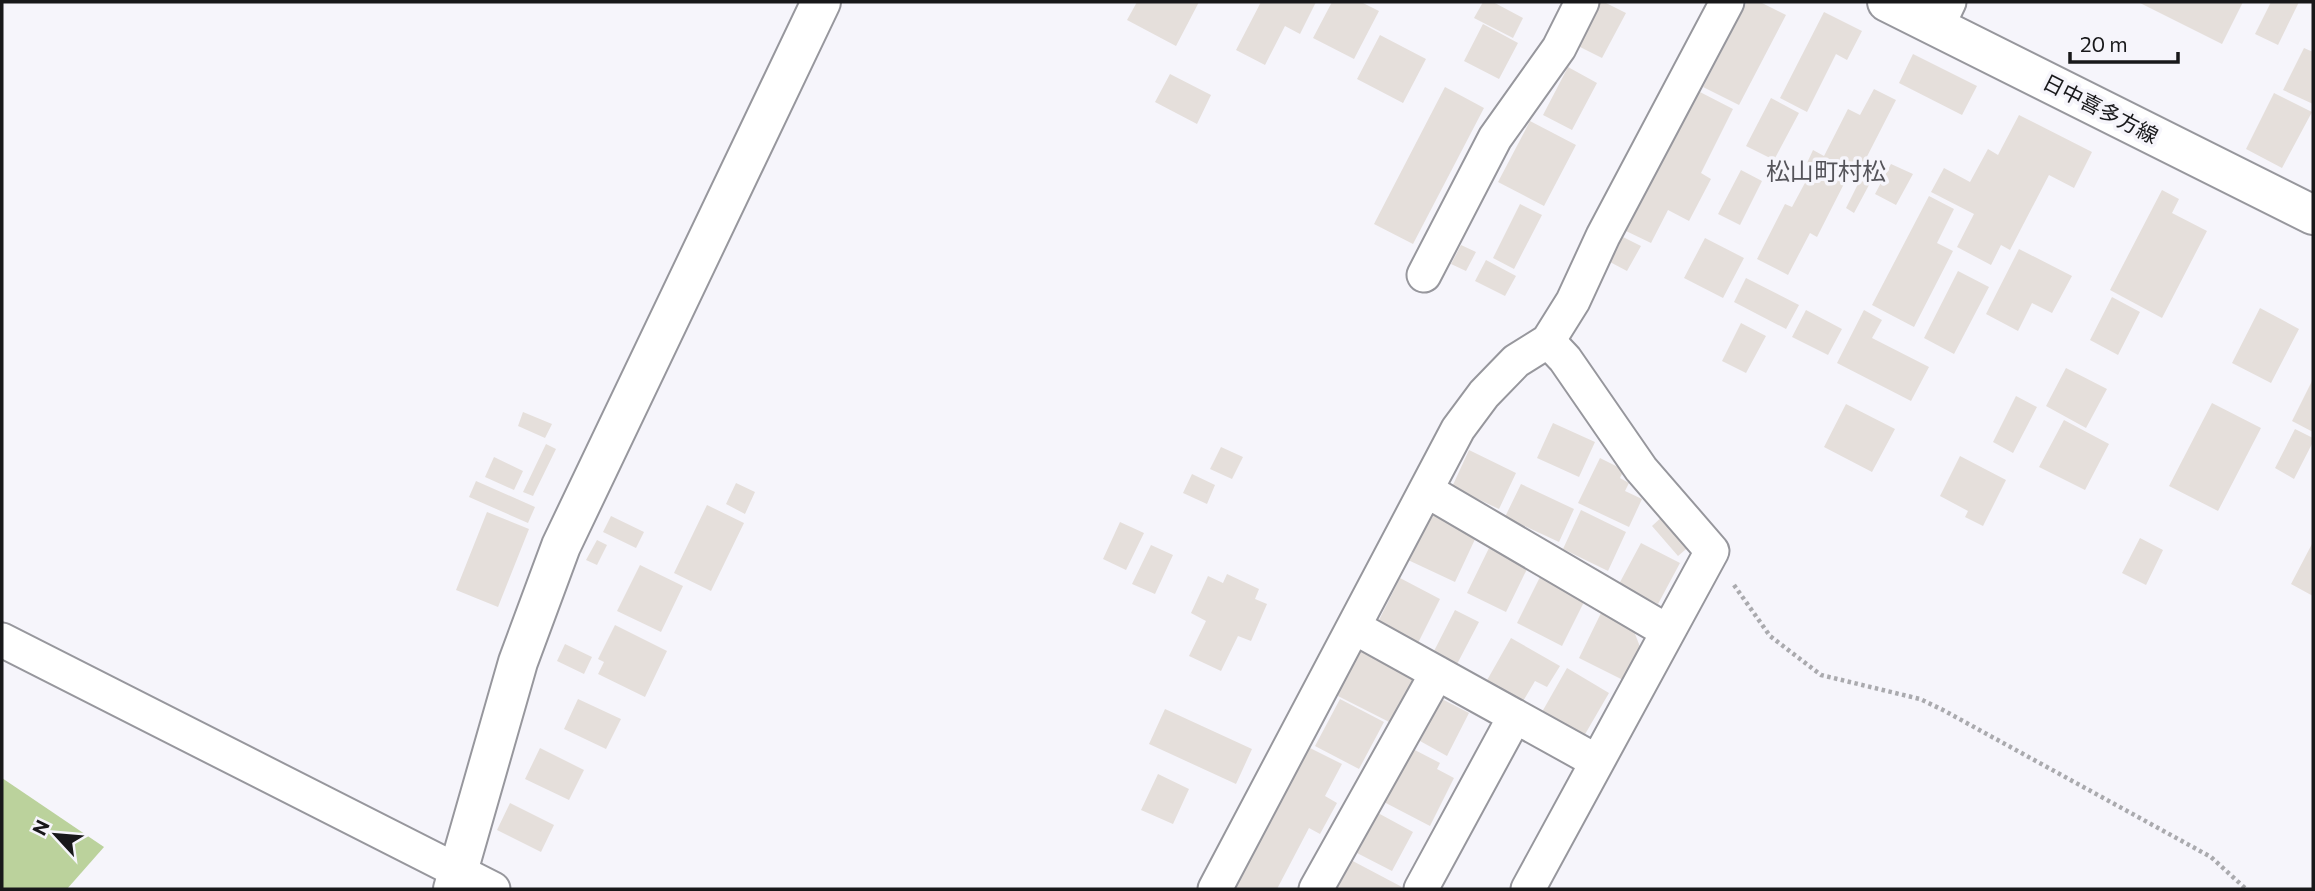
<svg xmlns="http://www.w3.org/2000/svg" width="2315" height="891" font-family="Commissioner,'Noto Sans JP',sans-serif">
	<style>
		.green { fill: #bbd29c }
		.building { fill: #e5dfdb }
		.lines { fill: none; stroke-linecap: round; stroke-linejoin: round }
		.minor-casing { stroke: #97979d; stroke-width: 37 }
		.tertiary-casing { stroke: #97979d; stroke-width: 42 }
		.secondary-casing { stroke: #97979d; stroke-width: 42 }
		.path { stroke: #aaaaae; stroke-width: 4.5; stroke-dasharray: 3.5 3.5; stroke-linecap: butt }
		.minor { stroke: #fff; stroke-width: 33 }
		.tertiary { stroke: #fff; stroke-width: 38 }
		.secondary { stroke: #fff; stroke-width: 38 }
		.labels { text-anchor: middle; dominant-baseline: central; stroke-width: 7; stroke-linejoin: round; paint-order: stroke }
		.street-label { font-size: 21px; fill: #18181a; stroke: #f6f5fb }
		.quarter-label { font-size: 24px; fill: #55545a; stroke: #f6f5fb }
	</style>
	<rect width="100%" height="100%" fill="#f6f5fb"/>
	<!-- green -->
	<path class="green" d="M2 778 104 847 67 889H2Z"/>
	<!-- building -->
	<path class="building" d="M1137 2H1199L1176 46 1127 20Z
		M1261 2H1316L1300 34 1285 26 1265 65 1236 50Z
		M1332 2H1361L1379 11 1354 59 1313 38Z
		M1483 2H1493L1523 18 1513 38 1474 18Z
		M1599 2H1604L1626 13 1602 58 1576 45Z
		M1747 2H1760L1786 15 1739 105 1703 87Z
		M2138 2H2243L2222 44Z
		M2271 2H2299L2278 45 2255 34Z
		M1824 12 1862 31 1847 60 1836 54 1807 112 1780 98Z
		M1483 24 1518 43 1499 79 1464 61Z
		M1380 35 1426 59 1403 103 1357 79Z
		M2304 48 2313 52V104L2283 90Z
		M1913 54 1977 86 1962 115 1899 83Z
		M1568 67 1597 83 1572 130 1543 115Z
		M1170 74 1211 95 1197 124 1155 102Z
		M1445 87 1484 108 1413 244 1374 224Z
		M1874 89 1896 100 1858 174 1851 170 1817 237 1810 233 1788 275 1757 259 1785 204 1792 207 1814 166 1807 163 1813 150 1824 156 1848 109 1860 115Z
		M1698 91 1733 109 1701 173 1711 179 1689 221 1668 210 1651 243 1626 231Z
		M2274 93 2312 112 2282 168 2246 149Z
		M1771 98 1799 113 1774 160 1746 146Z
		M2019 115 2092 152 2074 188 2049 175 2010 250 2001 245 1991 265 1957 247 1974 214 1931 192 1944 168 1970 182 1988 149 1998 155Z
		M1530 121 1576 145 1544 206 1498 182Z
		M1891 164 1913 174 1896 205 1875 194Z
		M1741 170 1762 181 1740 225 1718 214Z
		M1860 180 1869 185 1854 213 1846 208Z
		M2162 190 2179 199 2172 213 2207 231 2162 318 2110 290Z
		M1929 196 1954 209 1937 243 1953 251 1914 327 1872 305Z
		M1520 204 1542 215 1514 269 1493 258Z
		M1623 237 1641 246 1627 271 1610 262Z
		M1705 238 1744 258 1723 298 1684 278Z
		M1461 245 1476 252 1466 271 1451 264Z
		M2019 249 2072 276 2052 313 2032 303 2018 331 1986 314Z
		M1486 260 1516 276 1505 296 1475 281Z
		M1958 271 1989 287 1954 354 1924 338Z
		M1746 278 1799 305 1786 329 1734 302Z
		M2112 297 2140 312 2118 355 2090 340Z
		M2260 308 2299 329 2271 383 2232 363Z
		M1806 310 1842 329 1828 355 1792 337Z
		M1864 310 1882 320 1872 338 1929 367 1911 401 1837 363Z
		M1741 323 1766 336 1746 373 1722 361Z
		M2066 368 2107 389 2086 428 2046 406Z
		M2313 379V432L2292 421Z
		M2016 396 2037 407 2013 453 1993 442Z
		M2212 403 2261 428 2218 511 2169 486Z
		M1846 404 1895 429 1872 472 1824 447Z
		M523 412 552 424 545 438 518 426Z
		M2064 420 2109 444 2085 490 2039 467Z
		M1553 423 1595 442 1579 477 1537 458Z
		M2295 429 2313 438V442L2294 479 2275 468Z
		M546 444 556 449 533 496 523 492Z
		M1221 447 1243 457 1232 479 1210 469Z
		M1469 450 1516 473 1499 509 1452 487Z
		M1960 456 2006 480 1983 526 1965 517 1968 511 1940 496Z
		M494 457 523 471 514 490 485 477Z
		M1600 458 1624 470 1620 478 1629 483 1625 491 1642 499 1629 527 1578 503Z
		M1192 474 1215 485 1207 504 1183 493Z
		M476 481 535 507 528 523 469 497Z
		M736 483 755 492 745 514 726 504Z
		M1521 484 1574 509 1559 542 1505 517Z
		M707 505 744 523 711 591 674 573Z
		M1581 510 1626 532 1608 571 1563 549Z
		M487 512 529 529 498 607 456 590Z
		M1431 513 1477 535 1455 582 1408 560Z
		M1665 514 1692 544 1678 556 1652 526Z
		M611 516 644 532 636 548 603 532Z
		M1120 522 1144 533 1126 570 1103 559Z
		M2140 538 2163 550 2146 585 2122 573Z
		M597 540 607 545 597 565 586 560Z
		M2313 542V596L2291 584Z
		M1641 543 1680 563 1658 604 1619 584Z
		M1151 545 1173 555 1155 594 1132 584Z
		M1489 548 1528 567 1506 612 1467 593Z
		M640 565 683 586 661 632 617 611Z
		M1227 574 1259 589 1255 599 1267 604 1251 641 1238 636 1221 671 1189 656 1206 621 1191 613 1208 576 1223 583Z
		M1540 577 1585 600 1562 646 1517 623Z
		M1400 578 1440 599 1418 643 1378 622Z
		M1455 610 1479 622 1456 666 1433 653Z
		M1602 611 1632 626 1642 652 1627 682 1579 658Z
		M615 625 667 651 645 697 598 674 604 662 598 659Z
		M1511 638 1560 666 1547 687 1535 681 1522 703 1486 682Z
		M1361 643 1426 676 1399 727 1334 694Z
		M565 644 592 657 584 674 557 661Z
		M1567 668 1609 693 1584 736 1542 712Z
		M578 699 621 719 606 749 564 729Z
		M1340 699 1384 722 1359 769 1315 746Z
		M1442 699 1469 713 1447 756 1420 741Z
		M1165 709 1252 749 1236 784 1149 744Z
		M1308 747 1342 764 1325 796 1337 803 1320 834 1309 828 1277 889H1235Z
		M1409 747 1440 763 1437 769 1454 778 1430 826 1382 801Z
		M540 748 584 770 569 800 525 779Z
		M1158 774 1189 789 1173 824 1141 810Z
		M510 803 554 825 541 852 497 830Z
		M1378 813 1413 832 1392 871 1357 853Z
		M1349 859 1402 887 1401 889H1333Z"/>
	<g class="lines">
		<!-- minor casing -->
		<g class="minor-casing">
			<path id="minor" d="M1938 25 1949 2
				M1424 275 1495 138 1559 48 1582 2
				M1426 490 1667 631
				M1354 627 1596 761
				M2 640 493 889
				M1215 889 1458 429 1484 394 1516 361 1548 341
				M1316 889 1437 673
				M1421 889 1515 716
				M1528 889 1712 551 1641 469 1565 359 1548 341 1573 301 1603 236 1727 2"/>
		</g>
		<!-- tertiary casing -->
		<g class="tertiary-casing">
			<path id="tertiary" d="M453 889 518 662 561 546 821 2"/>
		</g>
		<!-- secondary casing -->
		<g class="secondary-casing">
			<path id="secondary" d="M1887 2 2313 215"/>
		</g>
		<!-- path -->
		<path class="path" d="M1734 585 1770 636 1821 675 1920 699 1943 710 2211 857 2246 889"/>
		<!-- minor -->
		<use href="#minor" class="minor"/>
		<!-- tertiary -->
		<use href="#tertiary" class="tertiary"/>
		<!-- secondary -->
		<use href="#secondary" class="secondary"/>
	</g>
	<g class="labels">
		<!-- street labels -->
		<g class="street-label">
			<text transform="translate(2101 108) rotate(27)">日中喜多方線</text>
		</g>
		<!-- quarter labels -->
		<g class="quarter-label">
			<text x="1826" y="170">松山町村松</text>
		</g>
	</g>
	<!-- border -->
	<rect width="2315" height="891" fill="none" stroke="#18181a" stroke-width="7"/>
	<!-- north arrow -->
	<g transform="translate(56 835) rotate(296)" stroke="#f6f5fb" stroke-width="5" paint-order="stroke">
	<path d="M0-5L12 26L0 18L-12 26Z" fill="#18181a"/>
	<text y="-10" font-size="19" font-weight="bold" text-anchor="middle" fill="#18181a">N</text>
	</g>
	<!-- scale -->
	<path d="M2070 52v10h108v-10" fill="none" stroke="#18181a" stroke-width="3.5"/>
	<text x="2080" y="52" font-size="21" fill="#18181a" stroke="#f6f5fb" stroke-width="5" paint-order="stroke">20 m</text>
</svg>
